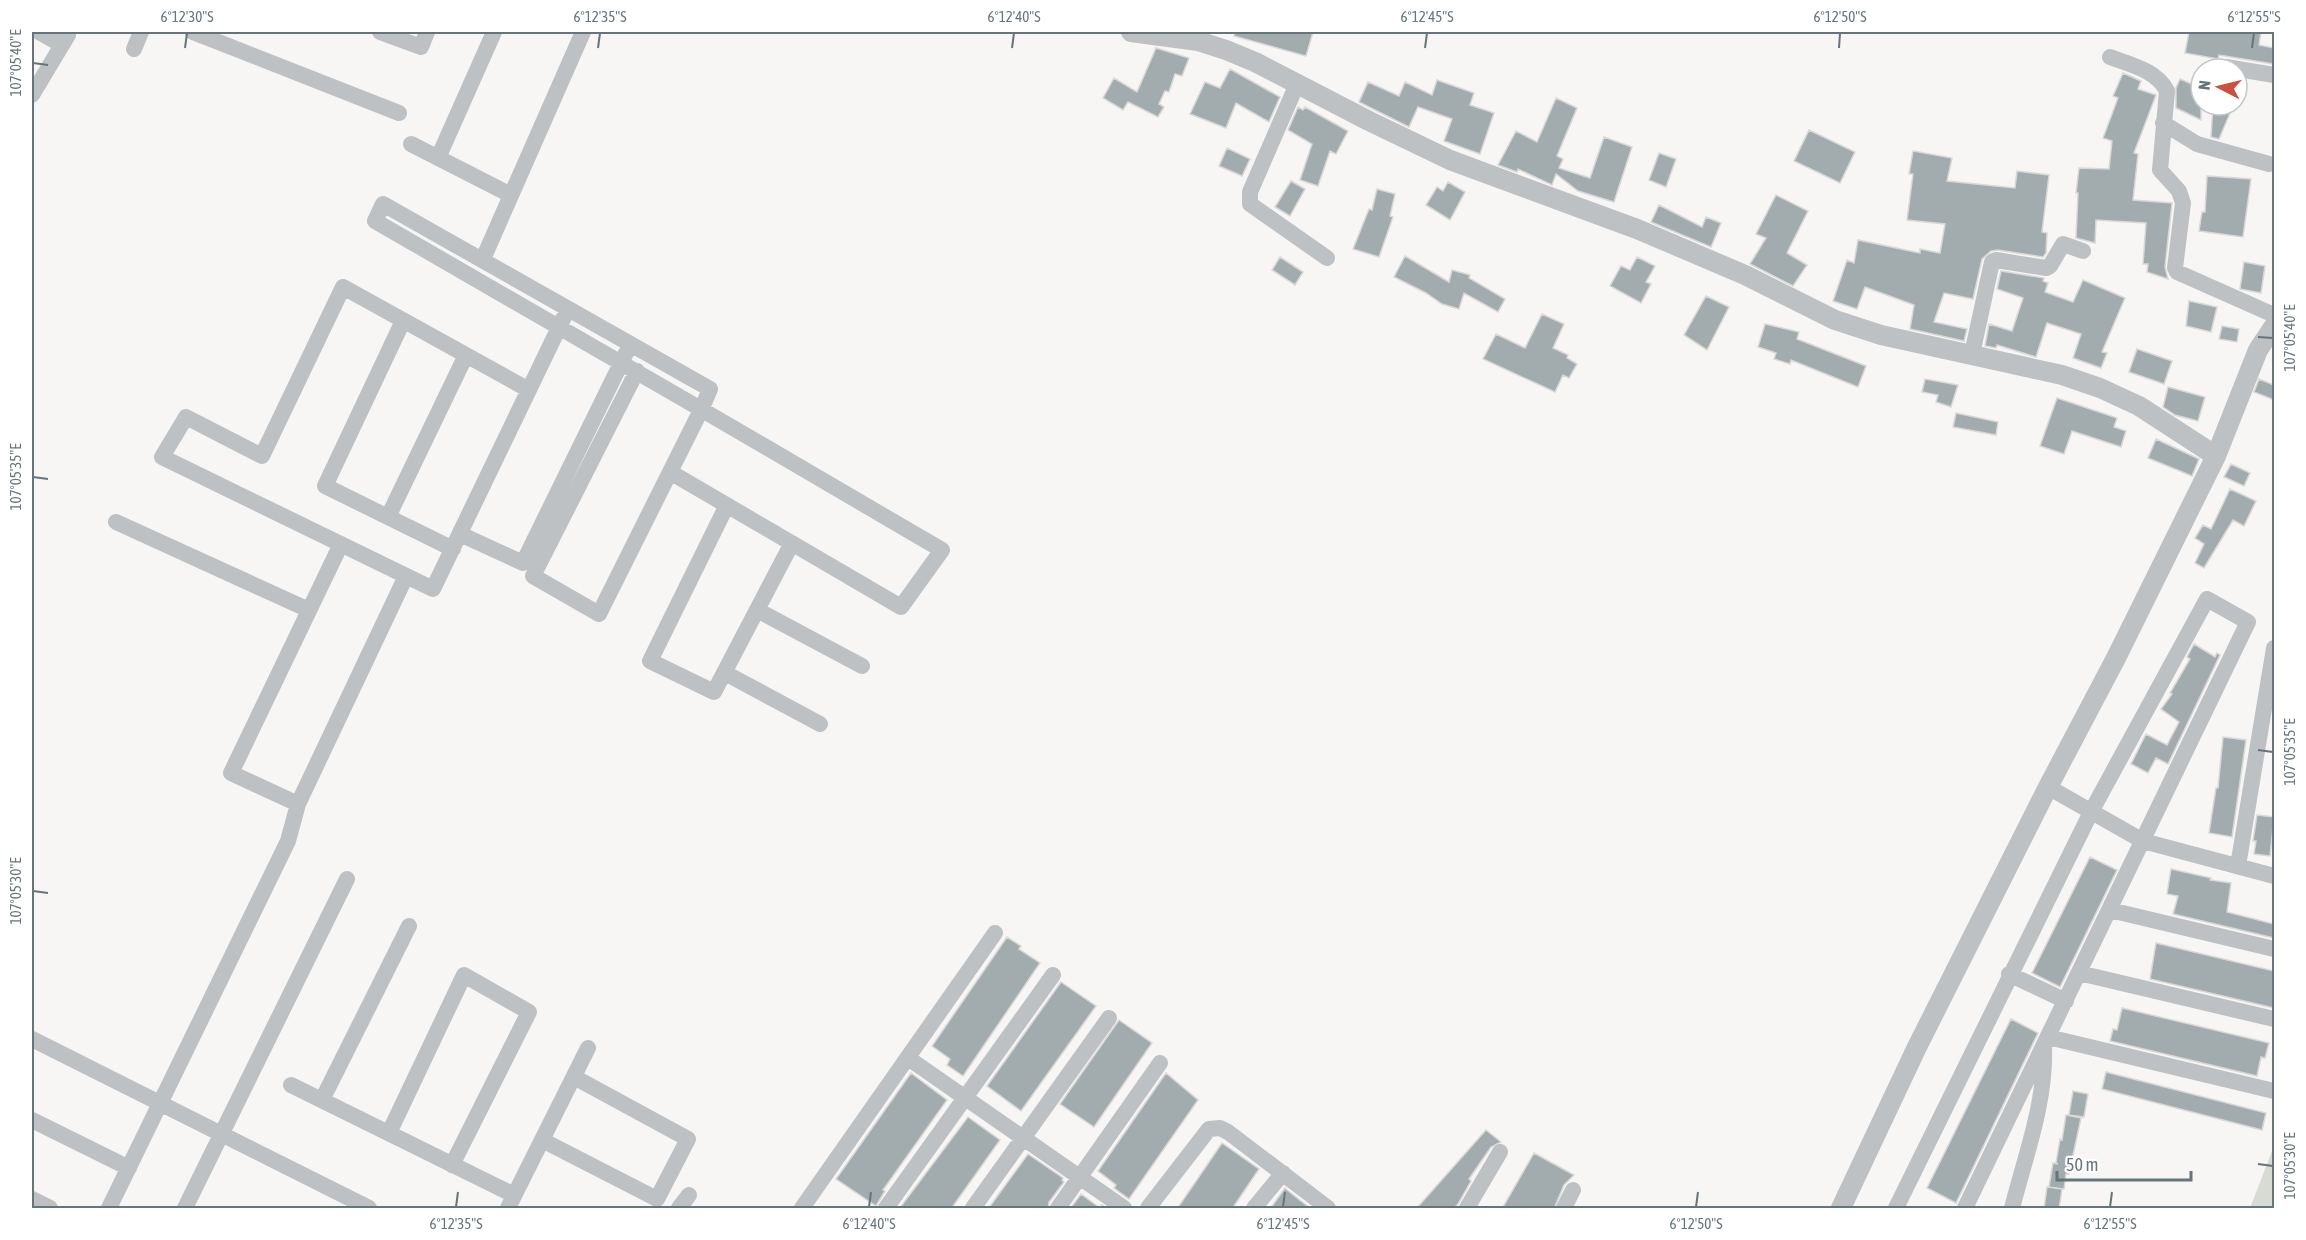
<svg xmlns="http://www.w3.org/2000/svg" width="2306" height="1240" font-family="'Asap Condensed',sans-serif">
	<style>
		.green { fill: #d7dbd4 }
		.building { fill: #a2abae; stroke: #d8d8d7; stroke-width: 1.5 }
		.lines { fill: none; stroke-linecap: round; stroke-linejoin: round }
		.minor { stroke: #bdc1c4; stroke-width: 16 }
		.tertiary { stroke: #bdc1c4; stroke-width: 20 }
		.ticks { fill: none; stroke: #66757b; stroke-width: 2 }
		.neatline { fill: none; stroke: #66757b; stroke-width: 2 }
		.ticks-label { font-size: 15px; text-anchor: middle; fill: #66757b }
	</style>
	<rect width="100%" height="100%" fill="#f7f6f4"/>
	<!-- green -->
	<path class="green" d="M2274 1146V1208H2250Z"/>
	<!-- building -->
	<path class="building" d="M1235 32H1313L1306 56 1234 36Z
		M2189 32H2261L2259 45 2274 48V64L2219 55 2218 59 2185 53Z
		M1156 48 1189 58 1182 76 1175 74 1169 92 1165 91 1159 104 1164 107 1158 117 1128 102 1123 110 1103 98 1114 78 1137 92Z
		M1230 69 1280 97 1269 122 1236 103 1226 128 1190 114 1205 82 1220 88Z
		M2123 73 2141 81 2138 89 2156 95 2134 153 2138 154 2133 200 2172 203 2165 267 2168 279 2147 272 2148 264H2143L2146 223 2096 220 2095 243 2076 238 2078 193H2076L2079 168 2109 169 2112 141 2103 138 2118 98 2113 96Z
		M2180 79 2201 88V120L2176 108V88Z
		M1437 80 1474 93 1470 105 1494 113 1480 154 1444 141 1452 119 1418 107 1409 127 1359 102 1368 82 1399 96 1405 82 1432 95Z
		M1556 98 1577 108 1557 156 1563 159 1559 168 1590 178 1604 137 1632 147 1614 202 1578 191 1556 174 1552 185 1518 169 1517 172 1498 165 1516 131 1537 142Z
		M2213 105 2231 111 2219 139 2211 137Z
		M1298 107 1303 110 1305 107 1348 131 1336 154 1330 151 1318 186 1300 180 1312 144 1288 130Z
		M1809 130 1855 152 1840 183 1794 161Z
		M1227 148 1250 159 1242 176 1219 166Z
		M1913 151 1952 158 1947 181 2015 188 2017 171 2049 175 2042 232 2047 233 2046 253 2043 257 1998 250 1991 251 1982 259 1973 299 1944 293 1934 322 1967 329 1964 341 1910 329 1914 305 1865 287 1857 309 1833 301 1847 260 1854 263 1858 240 1920 253V249L1940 253 1945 224 1907 220 1913 174H1909Z
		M1659 153 1676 159 1666 187 1649 180Z
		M2207 176 2251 179 2243 237 2199 231 2202 212H2205Z
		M1291 181 1305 189 1290 216 1275 207Z
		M1448 182 1465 192 1450 220 1426 205 1437 187 1443 191Z
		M1377 189 1395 194 1390 216 1393 217 1379 257 1353 249 1369 209 1372 210Z
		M1776 195 1808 211 1787 253 1807 265 1793 286 1750 264 1766 238 1756 234Z
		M1659 205 1702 227 1706 217 1721 223 1711 247 1651 222Z
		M1405 256 1449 282 1452 270 1470 275 1469 278 1505 299 1498 312 1464 293 1459 309 1442 304 1426 293 1394 277Z
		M1280 257 1303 272 1295 285 1272 270Z
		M1637 257 1655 266 1646 282 1651 284 1641 303 1610 286 1621 266 1630 270Z
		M2244 262 2265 266 2261 293 2240 289Z
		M2001 271 2044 278 2043 281 2048 283 2045 292 2073 302 2083 280 2125 298 2102 352 2107 353 2101 368 2073 358 2081 334 2047 323 2036 357 1997 345 1996 348 1985 346 1989 324 2012 331 2023 298 1997 289Z
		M1706 296 1729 307 1707 350 1684 335Z
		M2189 301 2217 307 2211 332 2186 326Z
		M1542 314 1564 324 1553 348 1568 355 1567 358 1577 364 1569 378 1563 375 1555 392 1483 359 1496 334 1525 348Z
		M1765 324 1799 332 1797 339 1866 366 1858 387 1791 360 1790 364 1774 359 1776 353 1758 347Z
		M2222 326 2239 329 2237 342 2219 339Z
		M2137 349 2172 361 2164 384 2129 372Z
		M1925 379 1958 385 1951 407 1936 402 1938 395 1922 392Z
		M2259 379 2274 385V400L2254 392Z
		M2168 387 2205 397 2198 421 2175 415 2163 407Z
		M2057 398 2117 418 2114 427 2126 431 2121 447 2072 431 2064 454 2040 446Z
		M1956 413 1998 422 1996 435 1953 427Z
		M2156 439 2199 459 2192 476 2148 458Z
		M2231 464 2250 473 2244 486 2224 477Z
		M2230 489 2256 501 2244 526 2233 520 2204 568 2195 563 2204 544 2195 538 2203 525 2211 529Z
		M2194 644 2215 657 2217 653 2220 655 2168 764 2156 758 2148 773 2131 764 2146 734 2167 745 2179 722 2161 709 2172 694 2170 693 2190 659 2187 657Z
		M2223 737 2246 740 2232 837 2209 833 2216 788H2218Z
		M2257 815 2274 817 2270 856 2254 854 2256 841H2253Z
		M2090 857 2117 870 2060 987 2032 973Z
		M2171 869 2211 878 2210 880 2231 883 2227 912 2274 924V938L2173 914 2178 896 2167 894Z
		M1007 937 1021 946 1019 949 1040 963 963 1076 947 1065 950 1059 932 1046Z
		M2156 943 2274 971V1008L2150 979Z
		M1061 982 1096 1006 1021 1111 987 1086Z
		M2122 1008 2269 1043 2265 1058 2261 1057 2257 1076 2110 1041 2113 1029 2117 1030Z
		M2011 1019 2038 1033 1956 1203 1927 1188Z
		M1119 1020 1152 1043 1094 1127 1060 1104Z
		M2106 1072 2266 1113 2262 1130 2102 1089Z
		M911 1073 947 1100 883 1190 885 1191 876 1206 836 1179Z
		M1166 1073 1198 1100 1129 1199 1114 1188 1116 1185 1098 1171Z
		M2073 1091 2088 1094 2084 1117 2069 1115Z
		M2066 1115 2081 1118 2069 1174H2066L2064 1189 2049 1187 2053 1163 2058 1164 2056 1163 2060 1139 2062 1140Z
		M968 1117 1000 1140 951 1209H899Z
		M1486 1130 1501 1142 1491 1147 1469 1179 1471 1181 1458 1204 1453 1209H1416Z
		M1222 1143 1259 1169 1232 1209H1177Z
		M1534 1153 1574 1175 1564 1185 1554 1209H1502Z
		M1028 1154 1063 1178 1062 1180 1064 1182 1049 1202 1048 1209H988Z
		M2047 1187 2062 1189 2059 1209H2044Z
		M1285 1188 1287 1190 1311 1209H1270Z
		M1081 1194 1100 1208 1102 1205 1106 1209H1070Z"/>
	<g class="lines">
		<!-- minor -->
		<path class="minor" d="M39 32 62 45
			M193 32 399 113
			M380 32 421 47 427 32
			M134 49 141 32
			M2110 57C2131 65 2156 70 2167 91L2160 170 2179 191 2183 203 2175 268 2177 272 2274 315
			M2226 67 2274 75
			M1297 84 1250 192V204L1327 258
			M32 95 68 35
			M2163 123 2197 144 2269 164
			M411 144 511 195
			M438 158 494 32
			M483 259 583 32
			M403 321 325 486 453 549
			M1972 354 1992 262 1996 260 2046 268 2050 266 2063 244 2083 251
			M637 371 533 576 599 614 702 408 710 389 383 204 375 221C564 330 754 439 942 550L901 607 670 472
			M529 390 343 287 262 456 186 417 162 457 433 589 564 317
			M727 505 650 661 714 692 792 543
			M388 517 466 355
			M116 522 309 610
			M460 534 523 563 626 353
			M757 610 862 666
			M725 673 820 724
			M2048 787 2143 841 2274 876
			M298 804 231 773 341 544
			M2238 866 2274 648
			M2110 910 2274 949
			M2079 973 2274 1019
			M2009 974 2066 1001
			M2048 1037 2274 1091
			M32 1039 369 1208
			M908 1058 1124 1208
			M291 1085 514 1195
			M322 1100 409 926
			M32 1120 129 1168
			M389 1133 464 975 529 1012 452 1165
			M542 1140 657 1199 688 1139 574 1077
			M32 1199 50 1208
			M109 1208 288 841 298 804 406 576
			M185 1208 347 879
			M508 1208 588 1048
			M679 1208 689 1195
			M802 1208 995 933
			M886 1208 1053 975
			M973 1208 1109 1018
			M1058 1208 1160 1063
			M1148 1208 1209 1129 1220 1128 1228 1132 1328 1208
			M1254 1208 1283 1173
			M1467 1208 1500 1152
			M1564 1208 1573 1190
			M1896 1208 2091 812 2207 599 2248 622 1965 1208
			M2012 1208C2025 1157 2046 1102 2044 1048"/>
		<!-- tertiary -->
		<path class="tertiary" d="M1131 32 1198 41 1226 50 1255 62 1369 121 1450 160 1637 229 1745 275 1835 320 1881 335 2062 375 2100 388 2139 406 2216 456
			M1841 1208 1917 1047 2048 787 2116 658 2216 456 2258 350 2274 326"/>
	</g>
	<!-- ticks -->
	<path class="ticks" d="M185 48 187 33M598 48 600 33M1012 48 1014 33M1425 48 1427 33M1839 48 1840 33M2252 48 2254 33M33 63 48 65M2258 337 2273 338M33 477 48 479M2258 750 2273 752M33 891 48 893M2258 1164 2273 1166M456 1207 458 1192M869 1207 871 1192M1283 1207 1285 1192M1696 1207 1698 1192M2110 1207 2112 1192"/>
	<!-- border -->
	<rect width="2306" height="1240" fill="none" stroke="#ffffff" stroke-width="66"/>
	<!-- north arrow -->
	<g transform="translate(2219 87) rotate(277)"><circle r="28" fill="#ffffff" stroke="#c2c8ca" stroke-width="1.5"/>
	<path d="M0-4.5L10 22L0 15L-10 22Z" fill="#cc503f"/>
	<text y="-9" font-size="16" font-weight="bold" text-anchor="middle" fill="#66757b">N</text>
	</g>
	<!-- scale -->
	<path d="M2057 1171v9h134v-9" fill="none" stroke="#66757b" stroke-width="3"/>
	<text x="2066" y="1171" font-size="18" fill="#66757b" stroke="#ffffff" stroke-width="4.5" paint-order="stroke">50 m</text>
	<rect x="33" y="33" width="2240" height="1174" class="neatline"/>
	<g class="ticks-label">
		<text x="187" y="22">6°12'30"S</text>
		<text x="600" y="22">6°12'35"S</text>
		<text x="1014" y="22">6°12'40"S</text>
		<text x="1427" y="22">6°12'45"S</text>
		<text x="1840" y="22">6°12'50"S</text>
		<text x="2254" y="22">6°12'55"S</text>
		<text transform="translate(16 63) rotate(-90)" y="5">107°05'40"E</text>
		<text transform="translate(2290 338) rotate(-90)" y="5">107°05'40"E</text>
		<text transform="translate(16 477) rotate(-90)" y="5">107°05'35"E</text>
		<text transform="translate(2290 752) rotate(-90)" y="5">107°05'35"E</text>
		<text transform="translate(16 891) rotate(-90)" y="5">107°05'30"E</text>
		<text transform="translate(2290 1166) rotate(-90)" y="5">107°05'30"E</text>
		<text x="456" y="1229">6°12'35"S</text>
		<text x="869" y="1229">6°12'40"S</text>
		<text x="1283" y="1229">6°12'45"S</text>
		<text x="1696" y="1229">6°12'50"S</text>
		<text x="2110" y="1229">6°12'55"S</text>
	</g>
</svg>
